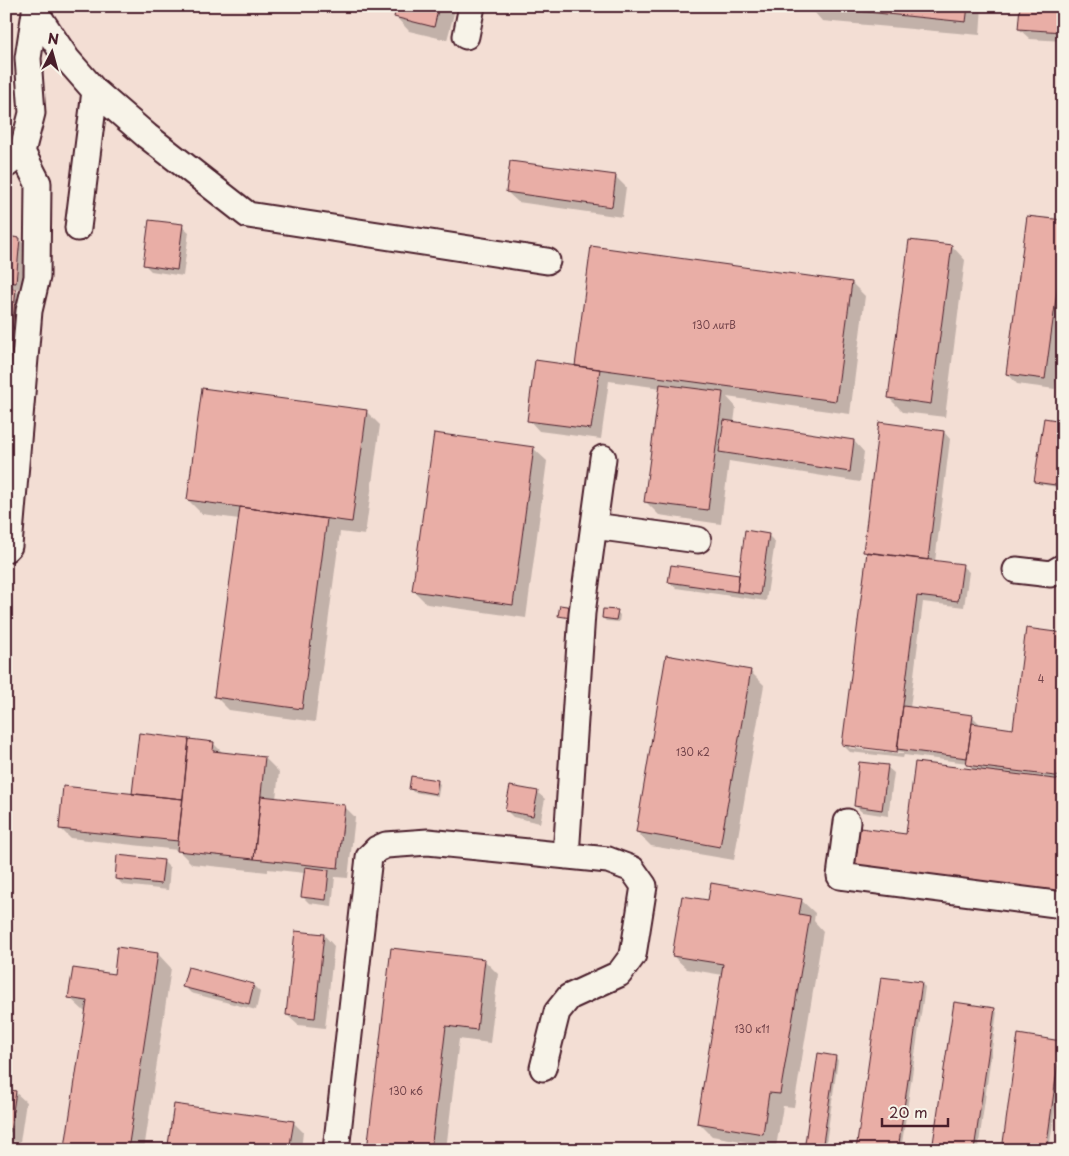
<svg xmlns="http://www.w3.org/2000/svg" width="1069" height="1156" font-family="'Playpen Sans',sans-serif">
	<style>
		.shadow { fill: #0003; fill-rule: evenodd }
		.building { fill: #e9aea6; stroke: #4a1f2b }
		.lines { fill: none; stroke-linecap: round; stroke-linejoin: round }
		.minor-casing { stroke: #4a1f2b; stroke-width: 29 }
		.minor { stroke: #f7f3e8; stroke-width: 25 }
		.labels { text-anchor: middle; dominant-baseline: central; stroke-width: 5; stroke-linejoin: round; paint-order: stroke }
		.number-label { font-size: 10px; fill: #72434a }
	</style>
	<rect width="100%" height="100%" fill="#f3ded4"/>
	<filter id="ink" filterUnits="userSpaceOnUse"><feTurbulence type="fractalNoise" baseFrequency=".02" numOctaves="2"/><feDisplacementMap in="SourceGraphic" scale="10" xChannelSelector="R" yChannelSelector="G"/><feConvolveMatrix kernelMatrix="1 2 1 2 8 2 1 2 1" color-interpolation-filters="sRGB"/></filter>
	<g filter="url(#ink)">
		<!-- shadow -->
		<path class="shadow" d="M398 6H456L447 40 409 31 396 17Z
			M809 6H982L980 35 822 21Z
			M1063 6V41L1030 39 1019 29Z
			M615 176 626 187 622 217 518 202 507 192Z
			M1063 222V330L1055 389 1017 384 1007 373Z
			M182 226 189 232 183 276 151 271 144 264Z
			M6 238 19 239 26 246 22 289 13 288 29 304 6 549Z
			M952 246 965 260 945 417 903 412 889 398Z
			M852 283 865 296 850 414 727 397 736 407 734 423 854 441 864 452 860 482 729 461 721 524 659 515 646 502 661 388 609 381 601 439 539 431 529 420 579 367Z
			M366 411 380 425 365 535 340 532 315 722 229 710 216 697 239 519 202 514 188 500Z
			M1063 422V488L1039 484 1036 481Z
			M944 432 950 439 935 562 962 566 969 572 964 607 923 602 910 708 972 716 979 723 978 726 1014 730 1063 634V899L907 835 973 770 968 763 904 755 903 758 850 752 843 745 868 555 864 551ZM849 745 903 752V754L849 748Z
			M533 448 547 461 526 618 427 604 413 590Z
			M768 535 775 542 766 601 676 588 669 582 672 566 740 576Z
			M617 612 620 615 619 622 606 621 603 618Z
			M750 671 764 685 734 860 651 846 637 832Z
			M213 743 224 754 265 758 279 772 276 799 344 806 355 817 348 878 335 877 332 906 309 903 303 897 305 873 268 869V872L192 864 178 850 70 838 60 828 134 795Z
			M887 767 894 773 888 816 862 812 855 806Z
			M437 781 440 784 438 796 413 792 410 788Z
			M511 787 538 793 545 799 540 823 513 817 506 810Z
			M163 861 170 868 168 890 123 885 116 878Z
			M801 900 815 913 814 921 823 931 794 1107 783 1106 776 1147 712 1136 698 1122 723 975 687 969 673 956 709 902Z
			M324 935 334 946 325 1028 298 1025 287 1015Z
			M158 954 171 968 144 1150H69L66 1146 86 1012 84 1011 70 998Z
			M485 961 498 974 490 1043 459 1039 446 1150H368Z
			M882 978 922 984 925 987 901 1150H857Z
			M253 985 260 992 256 1010 191 993 184 986Z
			M994 1009 997 1012 978 1150H934Z
			M1061 1042 1063 1044V1053L1049 1150H1003Z
			M835 1057 838 1060 825 1150H805Z
			M6 1090 15 1092 26 1102 20 1142 6 1140Z
			M293 1122 303 1132 301 1150H175L170 1144Z"/>
		<!-- building -->
		<path class="building" d="M397 6H439L434 27 394 17Z
			M807 6H968L966 22Z
			M1020 6H1063V32L1018 29Z
			M510 161 616 175 612 207 506 192Z
			M1027 216 1063 220V247L1045 379 1006 374Z
			M149 220 183 224 177 270 143 265Z
			M6 236 20 238 16 283 6 282Z
			M909 240 952 245 931 404 888 398Z
			M591 246 852 282 836 401 575 366Z
			M6 288 16 289 6 395Z
			M535 360 600 369 591 429 527 421Z
			M660 384 723 392 708 510 644 502Z
			M202 388 367 410 352 522 187 500Z
			M1044 418 1063 421V486L1034 482Z
			M724 420 854 440 850 472 719 452Z
			M879 422 944 431 928 560 863 552Z
			M434 433 534 447 513 605 412 591Z
			M240 507 327 519 302 709 214 697Z
			M745 530 769 534 760 595 737 592Z
			M867 552 963 564 958 601 917 596 897 752 842 745Z
			M671 565 739 575 737 592 668 582Z
			M560 605 573 607 571 618 558 616Z
			M603 609 618 610 616 620 602 618Z
			M1026 628 1063 633V777L966 765 972 723 1013 729Z
			M666 655 751 670 720 847 636 832Z
			M903 706 973 715 967 758 897 749Z
			M139 733 189 739 183 799 132 794Z
			M189 739 214 742 213 751 265 757 254 859 177 851Z
			M859 762 888 765 882 810 854 806Z
			M915 762 1063 780V894L855 867 860 828 906 834Z
			M411 776 438 780 436 794 409 789Z
			M63 786 183 799 178 841 59 829Z
			M510 786 538 791 533 816 505 811Z
			M261 796 345 805 338 868 254 859Z
			M117 855 164 860 161 884 115 879Z
			M305 867 329 870 326 900 301 897Z
			M711 883 802 899 799 914 810 916 780 1094 769 1093 763 1134 697 1123 723 964 672 956 682 896 708 900Z
			M295 931 324 934 315 1018 286 1015Z
			M117 947 158 953 128 1150H84L65 1147 87 1001 68 998 73 968 114 974Z
			M391 948 485 959 477 1030 446 1026 431 1150H367Z
			M188 967 254 984 249 1004 182 987Z
			M881 977 922 982 898 1150H856Z
			M954 1002 995 1008 974 1150H932Z
			M1018 1034 1061 1041 1046 1150H1002Z
			M818 1053 836 1056 822 1150H804Z
			M6 1089 16 1091 10 1132H6Z
			M174 1104 294 1121 289 1150H204L168 1145Z
			M591 1145 622 1150H590Z"/>
		<g class="lines">
			<!-- minor casing -->
			<g class="minor-casing">
				<path id="minor" d="M35 11 67 59 95 91 147 136 248 215 547 261
					M466 36 472 6
					M6 165 22 152 32 113 28 58 36 6
					M78 228 95 91
					M594 526 698 540
					M6 549 9 546 29 311 37 277 38 183 22 152
					M1016 570 1051 574 1063 567
					M847 822 840 876 1063 905
					M566 856 582 613 603 458
					M336 1150 369 857 377 849 386 845 428 842 608 860 632 869 644 886 633 955 619 974 569 997 557 1012 543 1068"/>
			</g>
			<!-- minor -->
			<use href="#minor" class="minor"/>
		</g>
	</g>
	<g class="labels">
		<!-- number labels -->
		<g class="number-label">
			<text x="714" y="324">130 литВ</text>
			<text x="1041" y="678">4</text>
			<text x="693" y="751">130 к2</text>
			<text x="752" y="1028">130 к11</text>
			<text x="406" y="1090">130 к6</text>
		</g>
	</g>
	<!-- margin -->
	<rect width="1069" height="1156" fill="none" stroke="#f7f3e8" stroke-width="25"/>
	<rect x="12" y="12" width="1044" height="1131" fill="none" stroke="#4a1f2b" stroke-width="2" filter="url(#ink)"/>
	<!-- north arrow -->
	<g transform="translate(52 52) rotate(6)" stroke="#f7f3e8" stroke-width="4" paint-order="stroke">
	<path d="M0-4L9 19L0 12L-9 19Z" fill="#4a1f2b"/>
	<text y="-8" font-size="14" font-weight="bold" text-anchor="middle" fill="#4a1f2b">N</text>
	</g>
	<!-- scale -->
	<path d="M882 1118v8h66v-8" fill="none" stroke="#4a1f2b" stroke-width="2.5"/>
	<text x="889" y="1118" font-size="15" fill="#4a1f2b" stroke="#f7f3e8" stroke-width="4" paint-order="stroke">20 m</text>
</svg>
